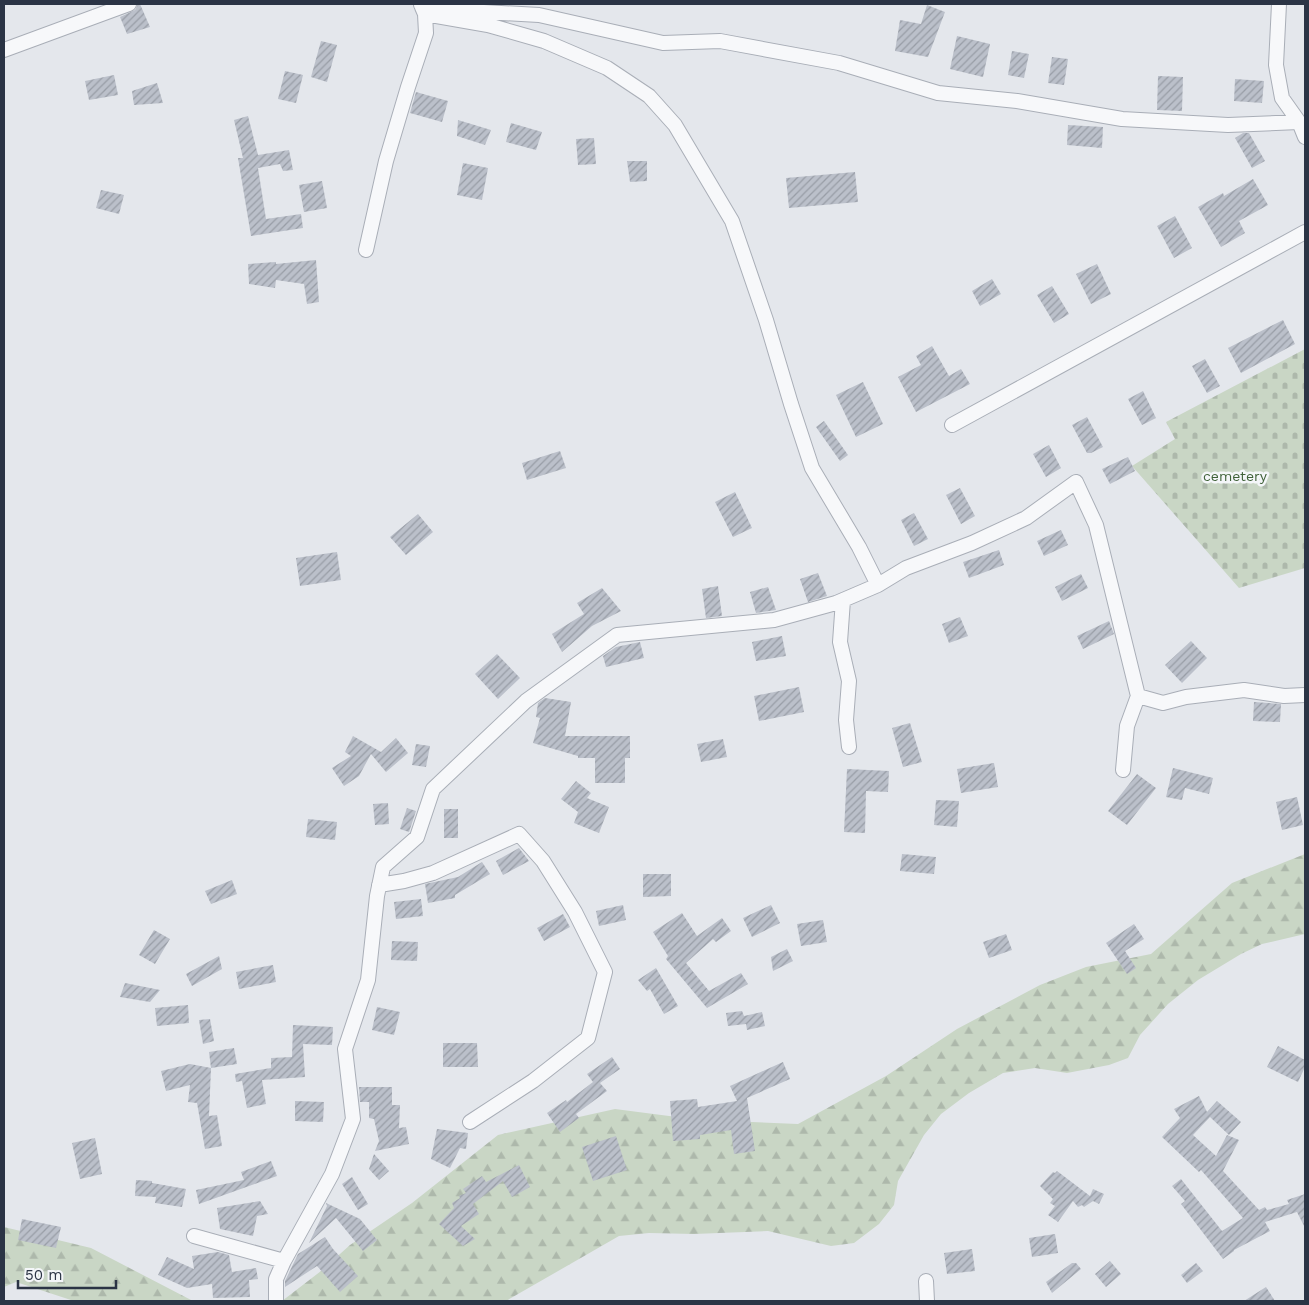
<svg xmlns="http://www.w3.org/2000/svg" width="1309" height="1305" font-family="'Work Sans',sans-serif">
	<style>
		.forest { fill: url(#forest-firs) }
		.cemetery { fill: url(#cemetery-stones) }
		.building { fill: url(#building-hatch) }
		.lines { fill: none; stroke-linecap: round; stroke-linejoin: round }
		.street-casing { stroke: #a9aeb7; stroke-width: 16 }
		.street { stroke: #f7f8fa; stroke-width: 14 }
		.labels { text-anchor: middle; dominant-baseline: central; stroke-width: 5; stroke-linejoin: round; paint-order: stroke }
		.park-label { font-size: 14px; fill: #3f6138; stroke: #f4f6f9 }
	</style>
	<defs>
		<pattern id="forest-firs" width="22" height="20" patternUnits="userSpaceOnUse" patternTransform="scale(1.25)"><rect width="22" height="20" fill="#c9d6c5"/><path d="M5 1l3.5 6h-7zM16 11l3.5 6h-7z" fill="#adb8ab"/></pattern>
		<pattern id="cemetery-stones" width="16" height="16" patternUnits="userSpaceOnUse" patternTransform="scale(1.25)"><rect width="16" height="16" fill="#c9d6c5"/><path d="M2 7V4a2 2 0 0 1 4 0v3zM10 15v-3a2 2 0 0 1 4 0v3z" fill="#adb8ab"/></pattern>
		<pattern id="building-hatch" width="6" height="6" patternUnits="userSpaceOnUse" patternTransform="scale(1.25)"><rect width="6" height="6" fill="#bbc0ca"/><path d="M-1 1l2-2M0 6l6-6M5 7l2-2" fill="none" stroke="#989da6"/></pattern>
	</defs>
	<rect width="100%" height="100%" fill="#e4e7ec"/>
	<!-- forest -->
	<path class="forest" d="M1305 854V934L1262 944 1241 954 1198 980 1168 1004 1140 1035 1128 1058 1109 1065 1067 1073 1035 1068 1003 1073 969 1093 941 1114 924 1135 898 1181 894 1205 879 1224 854 1243 831 1246 768 1231 694 1234 649 1233 619 1236 506 1301H282L321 1271 350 1245 412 1203 498 1135 615 1109 700 1120 798 1124 886 1076 957 1029 1040 985 1086 967 1151 954 1232 883Z
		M4 1227 91 1248 193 1301H74L16 1282 4 1287Z"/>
	<!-- cemetery -->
	<path class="cemetery" d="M1305 349V568L1239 588 1132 466 1175 439 1166 422Z"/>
	<!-- building -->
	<path class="building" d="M138 4H140L150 27 127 34 120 17 135 10Z
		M927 5 945 12 928 57 895 51 900 20 921 24Z
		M957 36 990 44 983 77 950 69Z
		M321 41 337 45 327 82 311 77Z
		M1012 51 1029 54 1024 78 1008 75Z
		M1052 57 1068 59 1064 85 1048 83Z
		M285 71 303 75 296 103 278 99Z
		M114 75 118 95 89 100 85 81Z
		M1158 76 1183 77 1182 111 1157 110Z
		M1235 79 1264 81 1262 103 1234 101Z
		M157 83 163 103 134 105 132 91Z
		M416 92 448 101 442 122 410 113Z
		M248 116 258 155 289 150 293 170 283 171 280 164 258 168 266 219 301 214 303 228 251 236 238 158H243L234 120Z
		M458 120 491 130 485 145 457 136Z
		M511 123 542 132 536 150 506 142Z
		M1068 125 1103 127 1102 148 1067 145Z
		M1243 133H1249L1265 161 1252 168 1235 138Z
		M594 138 596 164 578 165 576 139Z
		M627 161H647V181L630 182Z
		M463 163 488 168 482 200 457 195Z
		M855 172 858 202 789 208 786 178Z
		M1253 179 1268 205 1239 221 1245 233 1221 247 1198 207 1223 193 1224 196Z
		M322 181 327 208 304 212 299 185Z
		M101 190 124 195 119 214 96 208Z
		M1175 216 1192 248 1174 258 1157 226Z
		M316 260 319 302 307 304 304 284 276 280 275 288 249 284 248 264 276 262V264Z
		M1097 264 1111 294 1091 304 1076 274Z
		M992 279 1001 294 980 306 972 291Z
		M1052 286 1069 314 1054 323 1037 295Z
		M1283 320 1295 344 1241 373 1228 348Z
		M932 346 949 376 961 369 970 384 916 412 898 377 921 365 916 356Z
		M1205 359 1220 386 1207 393 1192 366Z
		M863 382 883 424 856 437 836 395Z
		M1143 391 1156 418 1142 425 1128 399Z
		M1087 417 1103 447 1091 453H1087L1072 425Z
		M824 421 848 455 840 461 816 427Z
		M1049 445 1061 468 1046 477 1033 454Z
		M560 451 566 468 527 480 522 463Z
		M1128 457 1135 471 1110 484 1102 469Z
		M960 488 975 516 961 524 946 495Z
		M735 492 752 528 733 537 715 502Z
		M914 513 928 539 914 546 901 520Z
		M418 514 433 532 406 555 390 537Z
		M1061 530 1068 545 1044 556 1037 541Z
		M999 550 1004 565 969 578 963 562Z
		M337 552 341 580 300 586 296 558Z
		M818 573 827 596 808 602 800 579Z
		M1081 574 1088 588 1062 601 1055 587Z
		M718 586 722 616 706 618 702 589Z
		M768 587 776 610 756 613 750 592Z
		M602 588 621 611 592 626 562 652 552 634 584 614 577 603Z
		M960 617 968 636 949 643 942 624Z
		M1109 621 1114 634 1083 649 1077 636Z
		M782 636 786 656 756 661 752 642Z
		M1191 641 1207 658 1182 683 1165 665Z
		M640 642 644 658 606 667 603 656 616 647Z
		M497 654 520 678 498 699 475 674Z
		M799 687 804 712 759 721 754 696Z
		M545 698 571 702 565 736H630V758H625V783H595V758H578V756L533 743 540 718 536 717 538 703Z
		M1254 702 1281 704 1280 722 1253 721Z
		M910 723 922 762 903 767 892 728Z
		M353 736 381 752 396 738 408 753 386 772 371 754 359 776 344 786 332 768 351 756 345 752Z
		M723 739 727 757 701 762 697 744Z
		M416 744 430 746 426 767 412 765Z
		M994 763 998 787 961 793 957 769Z
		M1173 768 1213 778 1209 794 1185 788 1182 800 1166 797Z
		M847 769 889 771 888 792 866 791 865 833 844 832Z
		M1137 774 1156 788 1127 825 1108 811Z
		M576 781 591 793 587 798 609 807 599 833 574 823 578 812 561 799Z
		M1297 797 1303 825 1282 830 1276 802Z
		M936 800 959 801 957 827 934 825Z
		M388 803 389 824 375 825 373 804Z
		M407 808 416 811 409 832 400 829Z
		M444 809H458V838H444Z
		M308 819 337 822 335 840 306 837Z
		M519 848 529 861 503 875 496 861Z
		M902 854 936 857 934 874 900 871Z
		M482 862 490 874 455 895V898L428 903 425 884 458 877Z
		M643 874H671V896L643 897Z
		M232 880 237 894 211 904 205 891Z
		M421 899 423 916 396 919 394 902Z
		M623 905 626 920 599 926 596 911Z
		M771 905 780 923 752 937 743 918Z
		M682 913 697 936 722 918 731 931 716 942 713 939 686 963 709 991 741 973 748 984 707 1008 666 959 668 956 653 932Z
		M563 914 570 927 544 941 537 928Z
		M823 920 827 942 801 946 797 924Z
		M1134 924 1144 939 1125 951 1136 968 1127 974 1106 943Z
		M154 930 170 939 155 964 139 955Z
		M1006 934 1012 950 989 958 983 942Z
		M392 941 418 942 417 961 391 960Z
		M787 949 793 961 773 971 771 957Z
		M219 956 222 969 192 986 186 974Z
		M273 965 276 982 239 989 236 972Z
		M656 968 678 1006 664 1014 650 989 647 991 638 980Z
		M125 983 160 990 150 1002 120 997Z
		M188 1005 189 1023 157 1026 155 1008Z
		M377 1007 400 1012 394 1035 372 1030Z
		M742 1011 744 1016 762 1012 765 1026 747 1030 746 1024 728 1026 726 1013Z
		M210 1019 214 1041 203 1044 199 1020Z
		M293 1025 333 1027 332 1045 303 1044 305 1077 262 1080 266 1104 247 1108 242 1081 236 1082 235 1074 271 1068V1058L292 1057Z
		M443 1043H477L478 1067H443Z
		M1278 1046 1305 1060V1067L1298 1082 1267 1067Z
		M234 1048 237 1064 211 1068 209 1052Z
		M612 1057 620 1069 600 1083 607 1091 576 1114 579 1118 560 1132 547 1113 566 1100 567 1102 593 1082 587 1074Z
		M783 1062 790 1079 747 1098 755 1151 734 1154 731 1130 700 1135V1139L673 1141 670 1101 697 1099 698 1107 737 1101 730 1086Z
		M190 1064 211 1068 209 1116 217 1115 222 1146 205 1149 197 1103 188 1102 190 1085 166 1091 161 1071Z
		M359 1087H392V1105H400L399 1128 406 1127 409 1144 375 1151 379 1141 374 1119 369 1118V1102H360Z
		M1199 1096 1207 1112 1217 1101 1241 1122 1229 1135 1210 1117 1193 1135 1216 1156 1227 1135 1239 1140 1223 1171 1259 1210 1265 1207 1267 1210 1289 1204 1287 1200 1305 1194V1228L1297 1212 1265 1222 1270 1231 1234 1250V1251L1223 1259 1181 1204 1185 1201 1172 1186 1181 1179 1222 1231 1243 1218 1201 1170 1199 1172 1162 1137 1180 1118 1174 1109Z
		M295 1101 324 1102 323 1122 295 1121Z
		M437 1129 468 1133 466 1149 460 1148 450 1168 431 1159Z
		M616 1136 627 1170 593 1181 582 1147Z
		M95 1138 102 1174 80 1179 72 1143Z
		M374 1154 389 1171 379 1180 369 1169Z
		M271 1161 277 1176 199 1204 196 1190 244 1180 241 1172Z
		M519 1165 530 1187 512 1197 503 1181 473 1204 479 1214 461 1226 475 1239 463 1246 439 1224 454 1208 452 1203 460 1198 459 1196 466 1193 463 1189 482 1176 486 1182Z
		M1057 1171 1090 1196 1093 1189 1104 1194 1099 1204 1093 1201 1084 1207 1082 1205 1078 1207 1073 1201 1058 1222 1048 1215 1055 1206 1050 1203 1053 1199 1040 1186 1053 1172 1055 1173Z
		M352 1177 368 1204 358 1210 342 1184Z
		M136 1180 152 1181V1183L186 1189 182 1207 155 1203 156 1197 135 1196Z
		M260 1201 268 1214 257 1216 253 1236 220 1229 217 1208Z
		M326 1203 360 1219 377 1240 363 1251 336 1218 309 1243 327 1206Z
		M22 1219 61 1227 56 1248 18 1240Z
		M1055 1234 1058 1253 1032 1257 1029 1238Z
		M325 1237 333 1249 358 1276 340 1292 317 1266 285 1287V1281L298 1254Z
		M972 1249 975 1271 947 1274 944 1253Z
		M218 1252 229 1255 232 1272 256 1268 258 1279 249 1280 250 1297 213 1298 212 1284 187 1288 158 1275 167 1257 194 1269 192 1256Z
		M1110 1261 1121 1274 1106 1287 1095 1274Z
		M1072 1263H1076L1081 1269 1052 1293 1046 1282Z
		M1196 1263 1203 1271 1187 1283 1181 1275Z
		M1266 1287 1275 1301H1244Z"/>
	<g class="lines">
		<!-- street casing -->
		<g class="street-casing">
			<path id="street" d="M1279 4 1276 65 1282 98 1299 122 1305 137
				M421 5 466 11 539 15 663 43 720 41 839 63 938 93 1017 101 1122 119 1228 125 1299 122
				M4 50 129 4
				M366 250 386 161 408 87 426 33 425 14 422 7
				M952 425 1305 232
				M878 585 906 568 972 543 1026 518 1076 482 1096 525 1138 696 1127 726 1123 770
				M843 600 840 642 849 681 846 720 849 747
				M1138 696 1163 703 1186 697 1244 690 1284 696 1305 695
				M379 885 404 881 433 873 519 834 543 861 575 912 605 972 588 1038 533 1081 470 1122
				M194 1236 284 1261
				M926 1281 927 1301
				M276 1301V1279L284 1261 332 1174 353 1119 345 1049 368 980 377 896 383 867 417 837 433 789 526 701 617 635 774 620 836 603 878 585 859 547 812 468 791 404 766 320 732 221 675 125 649 96 607 68 544 41 488 25 425 14"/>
		</g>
		<!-- street -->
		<use href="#street" class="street"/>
	</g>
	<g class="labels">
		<!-- park labels -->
		<g class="park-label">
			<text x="1235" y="476">cemetery</text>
		</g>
	</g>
	<!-- border -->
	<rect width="1309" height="1305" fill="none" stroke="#2b3445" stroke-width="10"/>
	<!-- scale -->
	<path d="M18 1280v8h98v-8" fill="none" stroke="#2b3445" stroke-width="2.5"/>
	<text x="25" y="1280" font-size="15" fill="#2b3445" stroke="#f4f6f9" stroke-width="4" paint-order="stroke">50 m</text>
</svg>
